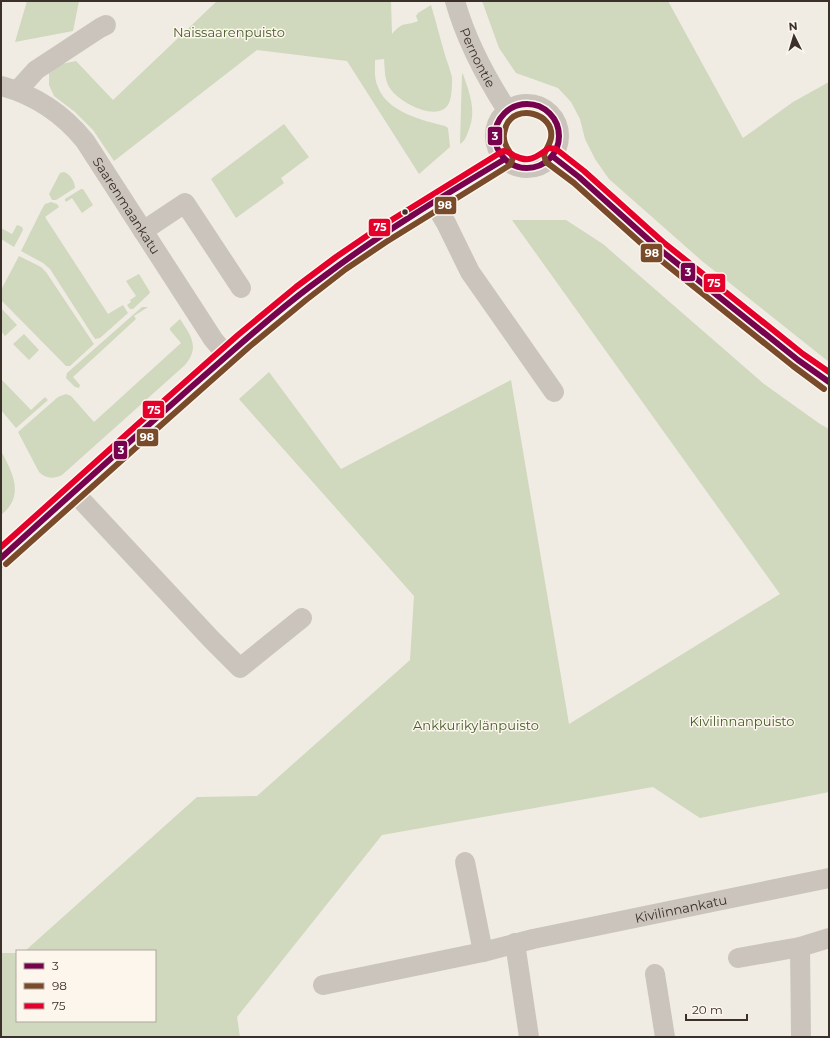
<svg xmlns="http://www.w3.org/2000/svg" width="830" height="1038" font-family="Montserrat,sans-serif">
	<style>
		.green { fill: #d0d8bd }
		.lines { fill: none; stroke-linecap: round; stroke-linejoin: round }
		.minor { stroke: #cac4bd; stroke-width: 20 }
		.bus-1-casing { stroke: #fcf6ed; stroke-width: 9 }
		.bus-2-casing { stroke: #fcf6ed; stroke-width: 9 }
		.bus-3-casing { stroke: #fcf6ed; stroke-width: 9 }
		.bus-1 { stroke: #77034e; stroke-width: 6 }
		.bus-2 { stroke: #7a4b2a; stroke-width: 6 }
		.bus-3 { stroke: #e4002b; stroke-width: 6 }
		.bus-dot { fill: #3c312a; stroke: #fcf6ed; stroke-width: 1.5 }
		.labels { text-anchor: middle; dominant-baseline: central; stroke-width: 3; stroke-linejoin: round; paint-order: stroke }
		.park-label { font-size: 13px; fill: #475d2a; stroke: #fcf6ed }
		.street-label { font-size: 13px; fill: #3c312a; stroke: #fcf6ed }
		.line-badge { stroke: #fcf6ed; stroke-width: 1.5 }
		.badge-label { font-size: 11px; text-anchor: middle; font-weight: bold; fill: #fff }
	</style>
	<rect width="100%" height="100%" fill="#f0ece4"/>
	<!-- green -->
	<path class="green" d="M27 1H79L73 31 15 42Z
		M217 1H391L392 34C404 20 404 27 418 21L416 16 418 13 431 5C436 22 440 38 445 55 447 62 451 71 452 78 452 84 452 94 450 100 443 125 402 104 392 91 384 82 385 70 384 59L375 60C375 69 374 79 378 87 386 111 423 121 445 126L448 128 450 147 419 174 347 61 257 50 114 161 93 130 75 112 54 96 49 85V73L57 65 76 61 113 100Z
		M482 1H668L743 138 793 102 829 82V362L702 261 609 179 595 159 585 139 580 119 571 102 558 88 516 73 499 48Z
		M462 74H463C470 95 477 111 468 132 466 137 465 141 460 144Z
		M284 124 309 157 281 178 284 183 236 218 211 179Z
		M64 172C70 174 75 182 75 188L56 200H52L49 194 60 173Z
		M81 189H83L93 205 82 213 72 198 66 202 65 200V199Z
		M51 202 57 204 59 207 45 217 108 314 123 305 128 313 100 338 95 339 50 269 43 263 21 251 42 209 45 204Z
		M512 220H566L603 244 764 384 820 424 829 429V792L700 818 653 787 382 835 237 1017 240 1037H1V953H17V1021H155V951H25L197 797 257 796 410 660 414 596 239 399 269 372 341 469 511 380 569 724 780 594Z
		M17 225 22 227 23 230 14 247 1 239V228L12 234Z
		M19 256 41 267 46 272 94 344 70 366H66L1 300V290Z
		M139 274 150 292 149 294 133 309H130L127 305 131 302 130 300 136 296 126 281Z
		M142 307H148L134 316 136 319 73 377 80 385 79 388 75 387 66 378 67 373Z
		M1 308 17 325 5 336 1 331Z
		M180 319C191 336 200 347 185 365L62 475C53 479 46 479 39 472L18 432 58 397 66 394 71 396 94 422 181 343 170 330V328Z
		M24 334 39 350 29 360 13 344Z
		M1 379 31 410 45 397 48 400 16 428 1 410Z
		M1 451C13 473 25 496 1 515Z"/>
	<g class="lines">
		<!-- minor -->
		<g class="minor">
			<path id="s1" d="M455 1C466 40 485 76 507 110"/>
			<path id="s2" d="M1 86C35 95 63 114 85 141L213 339 227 356"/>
			<path d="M18 90 36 70 100 28 106 25"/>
			<circle cx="527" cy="136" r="32"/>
			<path d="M552 156 579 177 658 248 798 360 829 382"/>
			<path d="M434 203 446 223 470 272 554 392"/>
			<path d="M143 231 185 203 241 288"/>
			<path d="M73 491 211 639 240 668 302 618"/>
			<path d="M1 558C62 502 124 446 187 391 237 347 287 302 341 263 394 225 450 192 505 159"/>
			<path d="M465 862 483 952"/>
			<path d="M515 943 529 1037"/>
			<path d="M738 958 800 947"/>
			<path d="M655 974 665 1037"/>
			<path id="s3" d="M323 985 483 952 533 939 829 878"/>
			<path d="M801 1037 800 947 829 938"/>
		</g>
		<!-- bus-1 casing -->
		<g class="bus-1-casing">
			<path id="bus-1" d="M495 136a32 32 0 1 1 64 0a32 32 0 1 1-64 0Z
				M552 156 579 177 658 248 798 360 829 382
				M1 558C63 501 126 445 189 389 233 351 276 311 323 277 381 233 443 196 505 159"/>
		</g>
		<!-- bus-2 casing -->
		<g class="bus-2-casing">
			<path id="bus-2" d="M6 564 169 418 249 347 306 300 346 269 386 242 510 165 513 158C510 151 504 146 504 138 503 134 505 130 506 126 515 103 555 113 551 138 550 144 546 149 544 155L546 162 574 183 653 254 793 366 824 389"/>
		</g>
		<!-- bus-3 casing -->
		<g class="bus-3-casing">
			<path id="bus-3" d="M1 547 158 406 238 335 296 287 336 257 377 229 503 151C508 151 510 153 515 156 530 164 537 156 549 148L556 149 584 171 663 242 803 354 829 372"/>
		</g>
		<!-- bus-1 -->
		<use href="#bus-1" class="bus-1"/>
		<!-- bus-2 -->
		<use href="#bus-2" class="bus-2"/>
		<!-- bus-3 -->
		<use href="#bus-3" class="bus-3"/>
	</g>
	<!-- markers -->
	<circle class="bus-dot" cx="405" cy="212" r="3.5"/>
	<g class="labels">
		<!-- park labels -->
		<g class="park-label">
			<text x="229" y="32">Naissaarenpuisto</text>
			<text x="742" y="721">Kivilinnanpuisto</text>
			<text x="476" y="725">Ankkurikylänpuisto</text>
		</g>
		<!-- street labels -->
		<g class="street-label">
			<text stroke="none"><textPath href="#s1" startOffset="61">Pernontie</textPath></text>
			<text stroke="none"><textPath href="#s2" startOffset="179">Saarenmaankatu</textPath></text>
			<text stroke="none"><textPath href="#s3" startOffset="366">Kivilinnankatu</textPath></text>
		</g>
	</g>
	<g class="line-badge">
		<rect x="487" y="126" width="16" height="20" rx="4" fill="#77034e"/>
		<rect x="434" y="196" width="23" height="19" rx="4" fill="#7a4b2a"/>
		<rect x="368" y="218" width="23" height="19" rx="4" fill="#e4002b"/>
		<rect x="640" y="243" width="23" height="20" rx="4" fill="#7a4b2a"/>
		<rect x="680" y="262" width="16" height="20" rx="4" fill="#77034e"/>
		<rect x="703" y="273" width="23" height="20" rx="4" fill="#e4002b"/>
		<rect x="142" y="400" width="23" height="19" rx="4" fill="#e4002b"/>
		<rect x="136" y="428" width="23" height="19" rx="4" fill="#7a4b2a"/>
		<rect x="113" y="440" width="15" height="20" rx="4" fill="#77034e"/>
	</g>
	<g class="badge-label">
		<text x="495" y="140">3</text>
		<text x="445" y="209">98</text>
		<text x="380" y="231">75</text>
		<text x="652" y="257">98</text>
		<text x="688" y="276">3</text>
		<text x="714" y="287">75</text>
		<text x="154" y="414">75</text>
		<text x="147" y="441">98</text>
		<text x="121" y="454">3</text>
	</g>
	<!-- border -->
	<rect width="830" height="1038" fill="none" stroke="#3c312a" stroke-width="4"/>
	<!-- legend -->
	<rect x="16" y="950" width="140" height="72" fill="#fcf6ed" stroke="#afa79f"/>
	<rect x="24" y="963" width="20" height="6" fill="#77034e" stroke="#afa79f"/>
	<text x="52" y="970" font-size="12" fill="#3c312a">3</text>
	<rect x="24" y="983" width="20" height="6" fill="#7a4b2a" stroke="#afa79f"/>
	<text x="52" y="990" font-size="12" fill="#3c312a">98</text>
	<rect x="24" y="1003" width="20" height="6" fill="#e4002b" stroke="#afa79f"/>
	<text x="52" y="1010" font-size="12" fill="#3c312a">75</text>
	<!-- north arrow -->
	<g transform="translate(794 36) rotate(355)" stroke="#fcf6ed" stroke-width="3" paint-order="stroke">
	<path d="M0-3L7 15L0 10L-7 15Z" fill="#3c312a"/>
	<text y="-6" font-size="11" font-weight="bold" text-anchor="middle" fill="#3c312a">N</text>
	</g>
	<!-- scale -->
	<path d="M686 1014v6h61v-6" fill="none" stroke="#3c312a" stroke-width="2"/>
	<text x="692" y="1014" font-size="12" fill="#3c312a" stroke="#fcf6ed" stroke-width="3" paint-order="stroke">20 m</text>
</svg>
